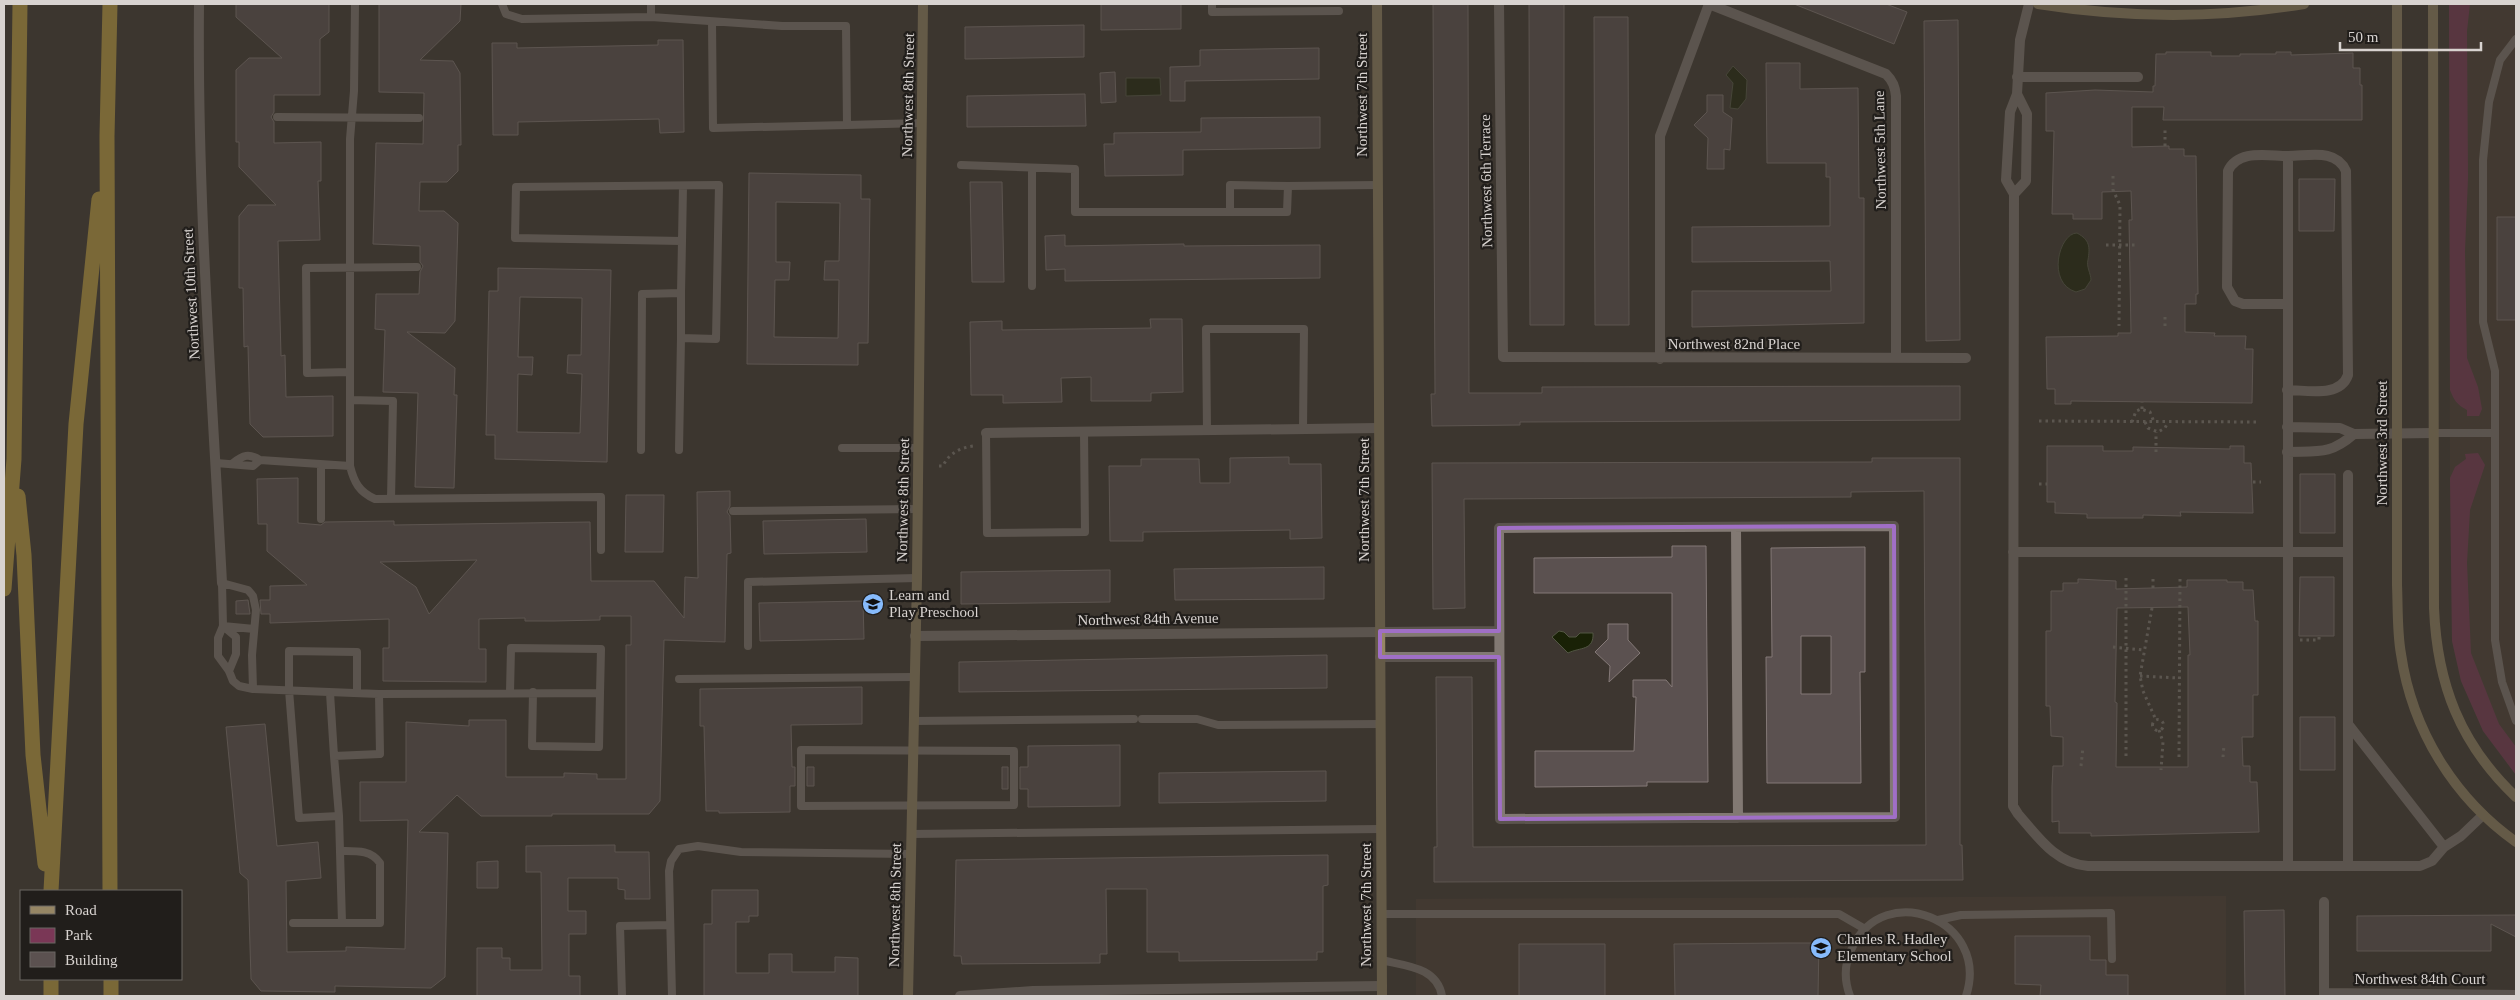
<svg xmlns="http://www.w3.org/2000/svg" width="2520" height="1000" font-family="'Times New Roman',serif">
	<style>
		.built { fill: #4a3d34 }
		.green { fill: #7a3756 }
		.water { fill: #192106; stroke: #525643 }
		.building { fill: #5b5150; stroke: #847977; fill-rule: evenodd }
		.lines { fill: none; stroke-linecap: round; stroke-linejoin: round }
		.path { stroke: #827c77; stroke-width: 3; stroke-dasharray: 2.5 4; stroke-linecap: butt }
		.lane { stroke: #827973; stroke-width: 8 }
		.street { stroke: #827973; stroke-width: 10 }
		.secondary { stroke: #968664; stroke-width: 10 }
		.highway { stroke: #c5a540; stroke-width: 15 }
		.marked { fill: none; stroke: #a06fc6; stroke-width: 4; stroke-linejoin: round }
		.labels { text-anchor: middle; dominant-baseline: central; stroke-width: 4.5; stroke-linejoin: round; paint-order: stroke }
		.street-label { font-size: 15px; fill: #d8d3d0; stroke: #211e1b }
		.poi-label { font-size: 15px; fill: #d8d3d0; stroke: #211e1b; text-anchor: start }
	</style>
	<rect width="100%" height="100%" fill="#3d3630"/>
	<!-- built -->
	<path class="built" d="M2449 4H2516V775L2483 731 2461 681 2452 641 2450 478Z
		M2226 896V996H1416V899Z"/>
	<!-- green -->
	<path class="green" d="M2449 4H2470L2467 31 2468 178 2465 251 2467 358 2478 387 2482 409 2479 416H2467V410C2457 405 2454 400 2450 390Z
		M2478 453 2485 465 2470 510 2467 563 2471 653 2499 724 2516 747V775L2483 731 2461 681 2452 641 2450 478 2455 467 2466 459 2465 454Z"/>
	<!-- water -->
	<path class="water" d="M1733 66 1747 80 1746 99 1738 109 1730 108 1733 83 1726 75Z
		M1126 78H1160L1161 95 1126 96Z
		M2077 233C2090 240 2090 247 2088 260 2086 266 2091 274 2091 280L2085 289 2076 292C2046 283 2059 233 2077 233Z
		M1559 631 1564 632 1569 637H1576L1580 633H1593C1594 651 1580 647 1568 653L1552 637Z"/>
	<!-- building -->
	<path class="building" d="M236 4H329V32L320 39V95H274V112L271 117 274 122V143L321 142V181H318L320 240 278 241 281 356 285 355 286 397 333 396V436L263 437 250 424 248 346 244 347 243 288H239V216L248 205H276L239 167V142H236V70L249 58H282L236 17Z
		M379 4H461L460 21 420 60 453 61 460 73 461 145H458V171L447 182H420L419 211H444L458 223 455 321 445 333 407 332 455 368 454 395H457L454 488 415 487 418 393 383 392 385 330 375 329 376 294H419L420 272 423 266 420 262V246L373 244 376 143 423 144 424 93 379 92Z
		M1101 4H1181V29L1101 30Z
		M1433 4H1468L1469 393H1542V387L1960 386V420L1520 422V425L1432 426 1431 394H1435Z
		M1529 4H1564V325H1530Z
		M1794 4H1886L1907 12 1894 44Z
		M1594 17H1628L1629 325H1595Z
		M1958 20 1960 340 1926 341 1924 21Z
		M1084 25V57L965 59V27Z
		M658 40H683L684 132 660 133 659 119 518 122V135H493L492 43H517V48L658 45Z
		M1319 48V79L1185 81V101H1170V67L1200 66V50Z
		M2166 52H2211V56H2240V54H2276V52H2291V55L2353 53V68H2360V85H2362V120H2163L2164 107H2132V147L2169 146V149H2184V156H2196L2198 294H2196V304H2185V332L2215 333 2214 336H2246L2245 349H2253L2252 403 2071 401V404H2055V389H2047L2046 337 2118 336V333H2131L2129 220H2132L2131 191 2102 192V219H2073V214H2052L2054 131H2046V93L2095 90 2153 92V86H2155L2156 54H2166Z
		M1766 63H1800V89L1858 88 1859 198H1864V323L1692 327V291H1831L1830 261 1692 262V227L1830 226V177H1826V163H1767Z
		M1115 72 1116 102 1101 103 1100 73Z
		M1085 94 1086 126 967 127V96Z
		M1707 95H1723V112L1732 118 1730 150 1724 149V169H1707L1708 138 1694 125 1707 112Z
		M1320 117V148L1183 150V175L1105 176 1104 144H1114V133L1201 132V118Z
		M749 173 861 175V199H870L868 343H858V365L747 364ZM776 202 840 203 839 261H825L824 280H839L838 338 774 337 775 280H789L790 262H776Z
		M2299 179H2335L2334 231H2299Z
		M970 182H1002L1004 282H972Z
		M2497 217H2516V320H2497Z
		M1065 235V246L1184 244V246L1320 245V278L1065 281V269L1046 270 1045 236Z
		M498 268 611 270 607 462 495 459V435H486L489 291H498ZM520 297 582 298 581 355H568L567 373 582 374 580 433 517 432 518 374 532 375 533 357H518Z
		M1150 319H1182L1183 392 1151 393V401H1091V377L1061 378 1062 402 1003 403V395H971L970 322 1002 321V330L1151 328Z
		M2047 446H2103V451H2133V447L2230 449V446H2244V463H2251L2253 513 2180 512 2181 516 2143 515V518H2087V514L2055 513V502H2047Z
		M1289 457V464H1321L1322 538 1290 539V530L1143 532V541H1110L1109 466H1141V459H1199L1200 483H1230V458Z
		M1872 458H1960V845H1962L1963 880 1434 882V847H1437L1436 677H1472L1473 847 1926 845 1924 491 1851 492V497L1464 499 1465 608 1433 609 1432 463 1872 462Z
		M2300 474H2335V533H2300Z
		M298 478V523L321 525 325 522 394 521V525L590 522 591 581H654L684 618 685 577 698 578 697 492 730 491V506L727 512 730 516 731 553 727 554 725 642 664 640 660 801 649 814H552V816H481L457 795 419 832 448 833 445 977 431 988 335 986V992L261 991 251 979 248 880 240 873 226 727 265 724 277 846 318 842 321 878 286 881 287 952 346 951V947L405 949 408 820 360 821V782H406V722L469 726V720H506V777H564V773L597 774V779H626V645H631V616H600V620L554 621H525V618L479 619V649H486V682L383 681V648H389V619L270 623V614H261L260 600H270V586L307 585 267 551V524H258L257 479ZM477 560 429 614 416 587 380 562Z
		M626 495H664L663 552H625Z
		M866 519 867 552 764 554 763 521Z
		M1672 546H1706L1708 782H1647V786L1535 787V751H1634L1636 697H1633V680H1666L1672 687V593H1534V558L1672 557Z
		M1865 547V672H1860L1861 783H1767L1766 657H1772L1771 548ZM1801 636H1831V694H1801Z
		M1324 567V599L1175 600 1174 569Z
		M1110 570V602L961 604V572Z
		M2300 577H2334V636H2299Z
		M2078 579 2116 581V589L2187 587V580H2227V582H2243V590H2253L2255 621H2258V695H2253V737H2242L2243 766H2250V782H2257L2259 832 2091 836V833H2059V821L2052 822V787L2053 766H2063V737L2051 736 2050 706H2046V631H2051V591H2063V583H2078ZM2188 607 2190 655H2188V767H2116L2117 703 2115 702 2117 608Z
		M248 600 250 614H236V601Z
		M863 601 864 639 760 641 759 603Z
		M1608 624H1628V640L1640 653 1609 682 1610 666 1595 652 1608 639Z
		M1327 655V688L959 692V662Z
		M862 687V724L791 725 792 767H795V786H790V812L719 813V811H706L704 726H700V689Z
		M2300 717H2335V770H2300Z
		M1120 745V806L1028 807V789H1020V767H1028V746Z
		M807 767H814V786H807Z
		M1002 767H1008V789H1002Z
		M1326 771V801L1159 803V773Z
		M615 845V852H649L650 899H625V890L618 889V878H568V911H586V934H569V976H580V996H477V948H502V958H510V970H542L541 872H526V846Z
		M1328 855V885L1323 886V952H1317V960L1179 961V952H1147V889H1106L1107 954H1100V963L962 964 961 956H954L956 860Z
		M498 861V888H477V862Z
		M712 890H758V916H749V922H736V973H769V954H792V972H835V957L858 958V996H704V924H712Z
		M2284 910 2285 996H2245L2244 911Z
		M2516 915V937L2491 924V951H2357V916Z
		M2015 936H2090V960H2106V975H2128V996H2040L2041 985 2015 984Z
		M1787 943H1819L1818 996H1675L1674 944Z
		M1519 944H1605V996H1519Z"/>
	<g class="lines">
		<!-- path -->
		<path class="path" d="M2165 146V129
			M2113 176V190L2120 205 2119 326
			M2106 245H2135
			M2165 326V314
			M2142 409V402
			M2039 421 2260 422
			M2132 422 2136 411 2141 409 2150 412 2154 422
			M2145 422 2148 428 2158 432 2165 428 2168 422
			M2156 452V432
			M939 466H943C949 453 960 448 973 446
			M2253 482H2261
			M2039 484H2047
			M2126 578V757
			M2153 588V579
			M2152 608 2140 676 2143 691 2156 720
			M2300 640H2319V636
			M2113 647 2143 650
			M2140 676 2178 678
			M2152.5 725a5.5 5.5 0 1 1 11 0a5.5 5.5 0 1 1-11 0Z
			M2159 730 2163 742 2161 770
			M2179 757 2180 579
			M2223 757 2224 745
			M2081 766 2083 747"/>
		<!-- lane -->
		<path class="lane" d="M355 4 354 91 350 139V400L393 401 391 499
			M502 4 506 14 522 19 651 17 782 26H846L847 125 922 123
			M651 4V17
			M1212 4V12L1339 11
			M712 22 713 128 847 125
			M2516 39 2500 60 2489 102 2483 160V322L2495 371V640L2502 682 2516 721
			M277 117 419 118
			M961 165 1075 169V212H1287L1288 186 1378 185
			M1032 168V286
			M1230 211V185L1288 186
			M682 241 683 186
			M681 338V293
			M349 372 307 373 306 268 417 267
			M350 400V466
			M1207 431 1206 329H1304L1303 428
			M986 433 987 533 1085 532 1084 432
			M2433 433H2495
			M842 448H919
			M641 450 642 294 681 293 682 241 515 238 516 187 719 185 716 339 681 338 679 450
			M216 463 253 466 260 460
			M233 463C243 455 249 453 260 460L350 466C354 482 359 492 375 499L601 497V550
			M321 465V519
			M733 511 918 509
			M223 626 236 637V654L229 671
			M223 626 254 629
			M748 646V582L917 578
			M679 679 914 677
			M253 689 252 655 256 610 253 596 248 590 222 583 223 626 218 638V656L229 671 233 681 239 686 253 689 379 694 600 693 599 747 532 746 533 692
			M510 692 511 648 601 649 600 693
			M330 693 334 756 380 754 379 694
			M1142 719H1197L1218 725 1381 724
			M913 721 1134 719
			M801 750 1014 751V805L801 806Z
			M334 756 339 816
			M911 834 1381 829
			M341 851C357 851 371 850 380 863V923H342
			M1381 914H1839L1865 929
			M1938 920 1961 915 2111 913 2112 959
			M293 923H342L339 816 299 818 289 690V651L357 652V693
			M1381 960C1406 966 1437 967 1442 996
			M622 996 620 926 670 925
			M672 996 669 871 671 861 679 849 698 846 741 852 911 854
			M1850 996C1844 980 1844 964 1852 948 1884 878 1991 920 1966 996"/>
		<!-- street -->
		<path class="street" d="M199 4C197 197 212 390 222 583
			M1499 4 1503 357 1966 358
			M1709 4 1886 74C1893 81 1895 87 1896 96V358
			M2029 4 2020 40 2017 94 2010 112 2006 180 2014 194 2013 806 2018 814C2038 837 2056 864 2088 866H2420L2432 861 2444 847 2461 836 2483 815
			M2017 77H2138
			M2014 194 2026 181 2027 114 2017 94
			M2287 304H2243L2235 301 2227 287 2228 171C2238 149 2267 156 2288 156V866
			M1660 359V136L1709 4
			M2287 390C2307 390 2340 398 2348 375L2346 171C2336 148 2309 156 2288 156
			M2287 427 2340 428 2354 434 2433 433
			M986 433 1379 428
			M2287 452C2318 451 2330 455 2354 434
			M1894 526 1895 817 1500 819 1499 528Z
			M1736 527 1738 818
			M2013 552H2347
			M915 636 1499 631
			M1380 657H1499
			M2348 724V475
			M2348 866V724L2444 847
			M2324 993 2516 995
			M960 996 1033 991 1382 986
			M2324 996V902"/>
		<!-- secondary -->
		<path class="secondary" d="M1377 4 1382 996
			M2038 4C2126 18 2215 19 2304 4
			M2397 4V585C2398 608 2397 632 2401 654 2412 730 2454 798 2516 842
			M2433 4 2434 608C2437 684 2460 744 2516 797
			M908 996 917 578 923 4"/>
		<!-- highway -->
		<path class="highway" d="M18 496 24 555 33 755 45 864
			M4 589 14 459 20 4
			M51 891 76 424 99 199
			M110 891 107 136 110 4
			M51 979V996
			M111 979V996"/>
	</g>
	<!-- marked area -->
	<path d="M0 0H2520V1000H0ZM1894 526 1895 817 1500 819 1499 657H1380V631H1499V528Z" fill="#3d3630" fill-opacity=".55" fill-rule="evenodd"/>
	<path class="marked" d="M1894 526 1895 817 1500 819 1499 657H1380V631H1499V528Z"/>
	<!-- icons -->
	<defs>
		<g id="school-disc" transform="scale(1.125)"><circle r="9.5" fill="#87bbfc" stroke="#211e1b"/><path d="M0-5L7-2L0 1L-7-2ZM-4 1L0 2.5L4 1V4Q0 6-4 4Z" fill="#111"/></g>
	</defs>
	<g fill-rule="evenodd">
		<use href="#school-disc" x="873" y="604"/>
		<use href="#school-disc" x="1821" y="948"/>
	</g>
	<g class="labels">
		<!-- street labels -->
		<g class="street-label">
			<text transform="translate(908 95) rotate(-89)">Northwest 8th Street</text>
			<text transform="translate(1362 95) rotate(-90)">Northwest 7th Street</text>
			<text transform="translate(1880 150) rotate(-91)">Northwest 5th Lane</text>
			<text transform="translate(1486 181) rotate(-91)">Northwest 6th Terrace</text>
			<text transform="translate(191 294) rotate(-93)">Northwest 10th Street</text>
			<text x="1734" y="344">Northwest 82nd Place</text>
			<text transform="translate(2382 443) rotate(-90)">Northwest 3rd Street</text>
			<text transform="translate(903 500) rotate(-89)">Northwest 8th Street</text>
			<text transform="translate(1364 500) rotate(-90)">Northwest 7th Street</text>
			<text transform="translate(1148 619) rotate(-1)">Northwest 84th Avenue</text>
			<text transform="translate(895 905) rotate(-89)">Northwest 8th Street</text>
			<text transform="translate(1366 905) rotate(-90)">Northwest 7th Street</text>
			<text x="2420" y="979">Northwest 84th Court</text>
		</g>
		<!-- poi labels -->
		<g class="poi-label">
			<text x="889" y="595">Learn and<tspan x="889" dy="17">Play Preschool</tspan></text>
			<text x="1837" y="939">Charles R. Hadley<tspan x="1837" dy="17">Elementary School</tspan></text>
		</g>
	</g>
	<!-- border -->
	<rect width="2520" height="1000" fill="none" stroke="#d8d3d0" stroke-width="10"/>
	<!-- legend -->
	<rect x="20" y="890" width="162" height="90" fill="#211e1b" stroke="#6a6663"/>
	<rect x="30" y="906" width="25" height="8" fill="#968664" stroke="#6a6663"/>
	<text x="65" y="915" font-size="15" fill="#d8d3d0">Road</text>
	<rect x="30" y="928" width="25" height="15" fill="#7a3756" stroke="#6a6663"/>
	<text x="65" y="940" font-size="15" fill="#d8d3d0">Park</text>
	<rect x="30" y="952" width="25" height="15" fill="#5b5150" stroke="#6a6663"/>
	<text x="65" y="965" font-size="15" fill="#d8d3d0">Building</text>
	<!-- scale -->
	<path d="M2340 42v8h141v-8" fill="none" stroke="#d8d3d0" stroke-width="2.5"/>
	<text x="2348" y="42" font-size="15" fill="#d8d3d0" stroke="#211e1b" stroke-width="4" paint-order="stroke">50 m</text>
</svg>
